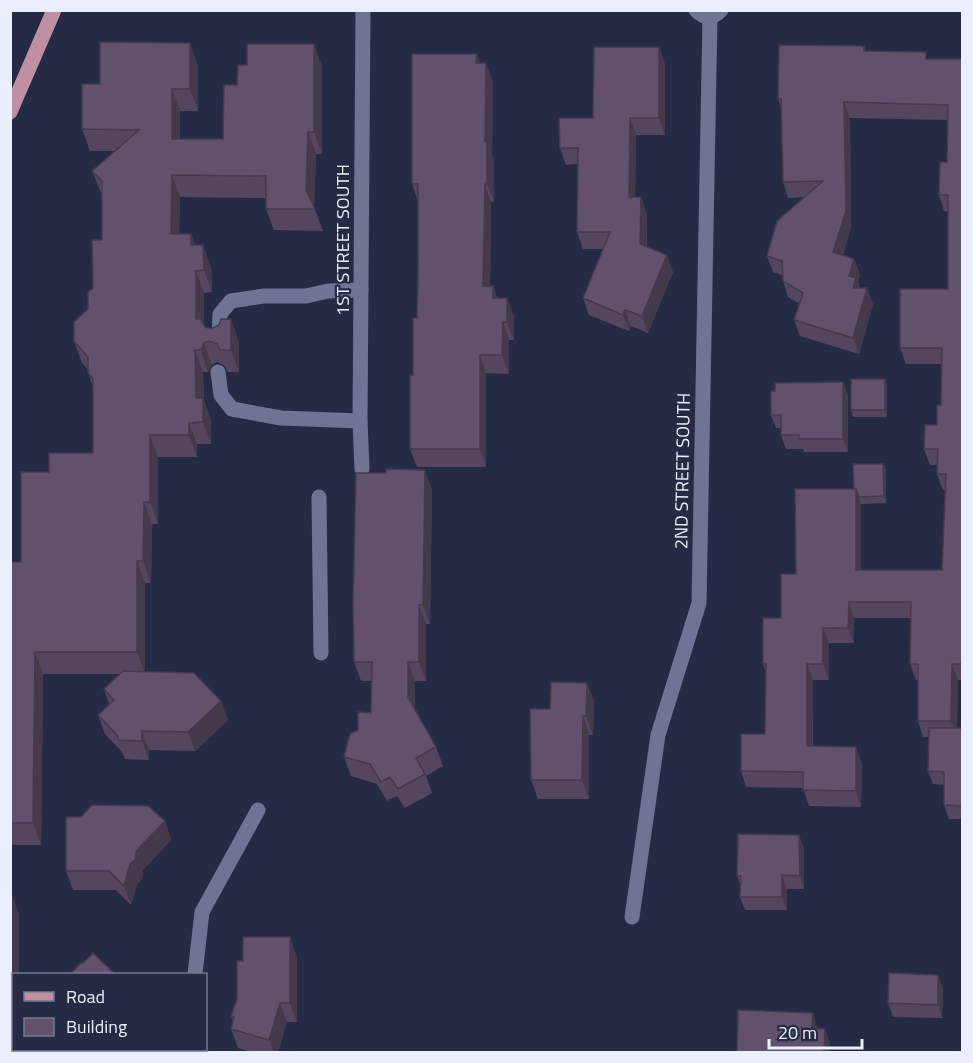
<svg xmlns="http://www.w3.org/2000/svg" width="973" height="1063" font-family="'Titillium Web',sans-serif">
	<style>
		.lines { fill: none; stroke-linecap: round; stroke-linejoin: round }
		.lane { stroke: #6e7593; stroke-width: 15 }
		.street { stroke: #6e7593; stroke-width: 15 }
		.primary { stroke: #be90a1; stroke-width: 15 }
		.wall { fill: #54465e }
		.shaded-wall { fill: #45394c }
		.building { fill: #62516d; stroke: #45394c; stroke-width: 1.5 }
		.labels { text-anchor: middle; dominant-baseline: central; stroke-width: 4.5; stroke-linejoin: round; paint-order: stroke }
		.street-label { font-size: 18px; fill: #ebeefc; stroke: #262b45 }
	</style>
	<rect width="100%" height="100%" fill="#262b45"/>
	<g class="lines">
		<!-- lane -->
		<path class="lane" d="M219 341 220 314 231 301 264 296H306L328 291 361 290
			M218 372 221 395 232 409 281 418 360 421
			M319 497 321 653"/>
		<!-- street -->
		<path class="street" d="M696 10C704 19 713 19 721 10
			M362 469 360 421 363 10
			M632 917 658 735 699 603 710 17
			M195 974 202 912 258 810
			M185 1052 186 1050"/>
		<!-- primary -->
		<path class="primary" d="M10 112 54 10"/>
	</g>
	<!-- wall -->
	<path class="wall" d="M864 46 866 51 928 59H963V680H958L957 728H963V819H949L944 805V785L933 784 928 771 929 737H923L918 721V680H916L910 664 911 618H854V643H829V680H813V746L862 763 861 807 809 806 803 788 746 787 741 771 765 734 766 672 763 664 781 618 796 574 854 489 883 464 886 470V503L861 504V570H942L945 490H943L937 474 938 465H930L924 449 937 425 941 405 942 364H906L900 348 948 289V211H944L939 195 947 162 948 120 850 118 851 227 843 255 854 259 860 275 858 282 860 288 873 304 859 354 800 336 794 320 800 304 788 297 783 281 782 275 773 272 767 256 804 197 788 198 783 182 781 108 778 99Z
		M477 54 480 63 493 82 492 155 494 160V202H491L490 286H493L497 298 514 316V340H509V374L486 373V467H417L410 449 417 318 418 271V201L412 184Z
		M665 64V135H636L635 197H641L647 214V247L673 272 648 333 631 326 629 331 589 315 583 298 604 249H583L577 232 578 164 566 165 560 148 593 118Z
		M198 65V111H180V139H223L237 85 322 66V154H316L314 207 323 231 274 230 266 209V198L180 197 179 234H191L195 245 211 267 212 292 204 293V325L205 327 239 341V372H228L225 366 217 362 212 365 208 372H203L204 400 211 420V444H197V457H158V524H152L151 583H145V672L228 720 195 751 149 750V760L125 759 122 752 105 734 98 715 109 704 104 689 120 674H43L41 845H10V562H21L49 472 93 453V387L88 373V370L82 363 74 341 88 309 102 240V195L92 171 115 151H90L82 129 100 84Z
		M885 379 887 385V417H853L851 410Z
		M848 395V452H804L803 449H786L781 435V428H776L771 415Z
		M432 489 430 624H426V681H415V709L436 747 443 766 426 776 432 793 405 808 397 796 387 801 377 784 351 776 344 757 358 730 371 713V681H361L354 662Z
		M587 683 594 702 593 735H589V799H538L531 780 550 709Z
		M165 821 171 840 143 870 142 879 137 884 131 905 116 890H73L66 871Z
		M804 848V889H787V910H745L740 897 741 885 737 876Z
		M10 896H12L19 915 14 975V1050H20V1053H10Z
		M297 957V1022H287L278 1053H254L238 1048 231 1029 233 1021 231 1016Z
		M943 988 942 1018 893 1017 888 1003Z
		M88 1050H134V1053H91Z"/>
	<!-- shaded-wall -->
	<path class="shaded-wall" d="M190 43 198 65V111L190 89Z
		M314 44 322 66V154L314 132Z
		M659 47 665 64V135L659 118Z
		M477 54 483 72 476 63Z
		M486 63 493 82 492 155 494 160V202L487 184 485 142Z
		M172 89 180 111V161L172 139Z
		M844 102 850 118 851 227 839 268 833 252Z
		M630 118 636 135 635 213 629 197Z
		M308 132 316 154 314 209 306 190Z
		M172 175 180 197 179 255 171 234Z
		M485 184 491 202 490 304 483 286Z
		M641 197 647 214 646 261 640 244Z
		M191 234 199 255 191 245Z
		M203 245 211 267 212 292 204 270Z
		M667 255 673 272 648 333 642 316Z
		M854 259 860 275 858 282 862 294 859 304 849 276Z
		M196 271 204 293V341L196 319Z
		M493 286 500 305 493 298Z
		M867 288 873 304 859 354 853 338Z
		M507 298 514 316V340L507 322Z
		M625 310 631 326 629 331 623 315Z
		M231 319 239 341V372L231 350Z
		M503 322 509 340V374L502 355Z
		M204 343 212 365 208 372 201 350Z
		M195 350 203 372 204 400 211 420V444L203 422 196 398Z
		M480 355 486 373V467L480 449Z
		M885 379 887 385V417L885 410Z
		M843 382 848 395V452L843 439Z
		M189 423 197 444V457L189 435Z
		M150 435 158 457V524L150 502Z
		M883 464 886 470V503L884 496Z
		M425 470 432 489 430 624 423 605Z
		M856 489 861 505V586L856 570Z
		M144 502 152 524 151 583 143 561Z
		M137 561 145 583V674L137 652Z
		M849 602 854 618V643L848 628Z
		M419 605 426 624V681L419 662Z
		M823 628 829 643V680L823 664Z
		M35 652 43 674 41 845 33 823Z
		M408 662 415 681V716L408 697Z
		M807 664 813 680 812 762 807 746Z
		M952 664 958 680 956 737 951 721Z
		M587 683 594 702 593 735 586 716Z
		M221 701 228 720 195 751 188 732Z
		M583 716 589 735V799L582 780Z
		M142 731 149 750V760L142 741Z
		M856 747 862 763 861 807 856 791Z
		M165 821 171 840 143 870 142 879 137 884 131 905 124 886 130 864 136 851Z
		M799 835 804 848V889L800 876Z
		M782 875 787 889V910L782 897Z
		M12 896 19 915V975H14V1036L13 1034Z
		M290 937 297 957V1022L290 1003Z
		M938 975 943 988 942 1018 938 1005Z
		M280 1003 287 1022 278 1053H274L269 1040Z
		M813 1013 817 1026V1042L812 1028Z
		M825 1029 830 1042V1053H824Z
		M127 1050H134V1053H127Z"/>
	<!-- building -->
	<path class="building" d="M100 42 190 43V89H172V139H223L224 85H237L238 65H247V44H314V132H308L306 190 315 209H266V176L172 175 171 234H191V245H203L204 270 196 271V319H201L205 327 211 329 219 325 221 319H231V350H220L217 344 209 341 204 343 201 350H195L196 398H203V422L189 423V435H150V502H144L143 561H137V652H35L33 823H10V562H21V472H49V453H93V379L88 373V357L74 341V322L88 309V292L93 288 92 240H102V181L92 171 139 130 82 129V84H100Z
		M779 45 864 46V51L926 52V59H963V664H952L951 721H918V664H910L911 602H849L848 628H823V664H807V746L856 747V791L803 790V772L741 771V734H765L766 664H763V618H781V574H796L795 489H856V570H942L946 474H937L938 449H924L925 425H937V405H941L942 348H900V289H948V195H939L940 162H947L948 105 844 102 846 211 833 252 854 259 849 276 856 278 853 288H867L853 338 794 320 803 293 783 281 782 261 767 256 777 221 823 181 783 182 781 99H778Z
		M594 47H659V118H630L629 197H641L640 244 667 255 642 316 625 310 623 315 583 298 610 232H577L578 148H560L559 118H593Z
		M412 54H477L476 63H486L485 142H487V184H485L483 286H493V298H507V322H503L502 355H480V449H410V375H413V318H417L418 271V184H412Z
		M851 379H885V410H851Z
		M843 382V439H799V435H781V415H771V391H775V383Z
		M853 464H883L884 496 859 497 856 489H854Z
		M386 469 425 470 423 605H419V662H408V697L436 747 416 758 425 774 398 789 390 777 381 782 370 764 344 757 350 734 358 730V712L371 713 372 662H354L353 603 356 473H386Z
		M123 671 194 673 221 701 188 732 142 731V741L118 740V736L98 715 114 700 104 689Z
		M551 682 587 683 586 716H583L582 780H531L530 709H550Z
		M929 728H963V806L944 805V772L928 771Z
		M92 805 148 806 165 821 136 851 135 860 130 864 124 886 109 871H66V817H81Z
		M738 834 799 835 800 876 782 875V897H740L741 876H737Z
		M10 896H12L13 1034H10Z
		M243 937H290V1003H280L269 1040 231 1029 234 1017 231 1016 237 999V961H243Z
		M93 953 113 972 110 975H69L82 962 83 963Z
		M889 973 938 975V1005L888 1003Z
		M738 1010 813 1013 812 1028 825 1029 824 1053H737Z
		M99 1050H127V1053H102Z"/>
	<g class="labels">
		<!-- street labels -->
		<g class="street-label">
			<text transform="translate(342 240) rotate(-90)">1ST STREET SOUTH</text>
			<text transform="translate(682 471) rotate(-89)">2ND STREET SOUTH</text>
		</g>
	</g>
	<!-- border -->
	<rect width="973" height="1063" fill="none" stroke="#ebeefc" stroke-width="24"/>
	<!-- legend -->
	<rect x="12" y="973" width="195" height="78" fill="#262b45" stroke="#75798e" stroke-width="1.5"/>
	<rect x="24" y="992" width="30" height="9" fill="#be90a1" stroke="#75798e" stroke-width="1.5"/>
	<text x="66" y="1003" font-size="18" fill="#ebeefc">Road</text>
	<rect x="24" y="1018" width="30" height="18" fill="#62516d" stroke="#75798e" stroke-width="1.5"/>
	<text x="66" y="1033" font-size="18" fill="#ebeefc">Building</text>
	<!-- scale -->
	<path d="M769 1039v9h93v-9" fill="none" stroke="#ebeefc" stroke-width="3"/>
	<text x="778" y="1039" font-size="18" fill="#ebeefc" stroke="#262b45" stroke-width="4.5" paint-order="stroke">20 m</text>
</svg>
